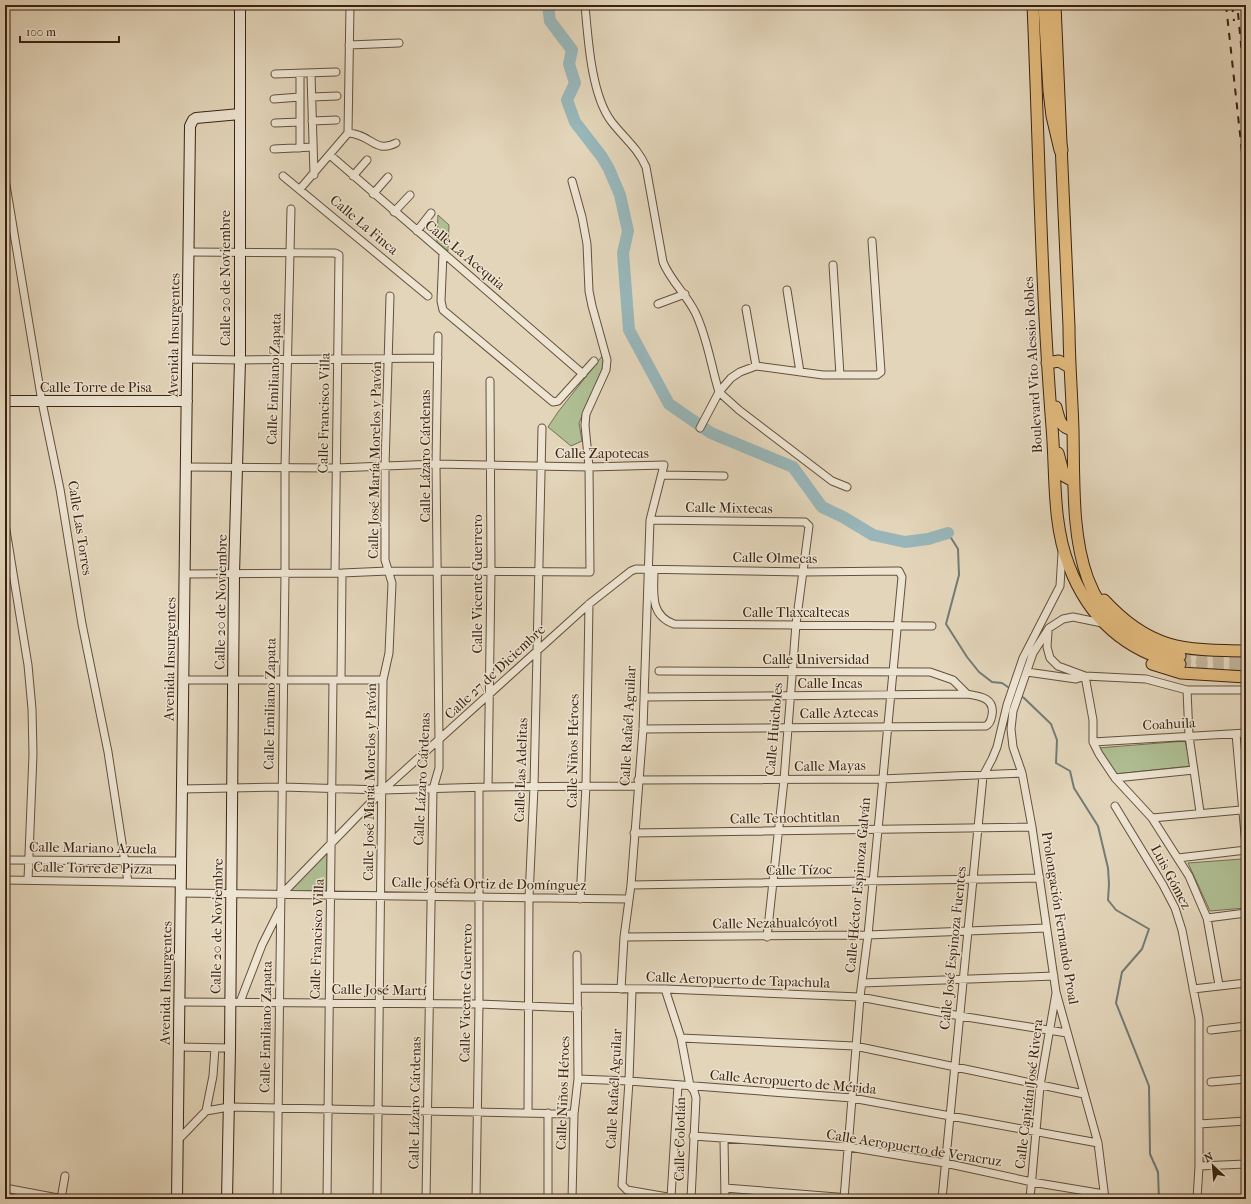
<svg xmlns="http://www.w3.org/2000/svg" width="1251" height="1204" font-family="'IM FELL French Canon',serif">
	<style>
		.green { fill: #afbe93; stroke: #747052 }
		.lines { fill: none; stroke-linecap: round; stroke-linejoin: round }
		.stream { stroke: #727b76; stroke-width: 2 }
		.river { stroke: #98b6b9; stroke-width: 12 }
		.primary-tunnel { stroke: #c1b198; stroke-width: 11; stroke-dasharray: 11 5.5; stroke-linecap: butt }
		.street-casing { stroke: #64503b; stroke-width: 9 }
		.secondary-casing { stroke: #3a2311; stroke-width: 12 }
		.primary-casing { stroke: #3a2311; stroke-width: 13 }
		.highway-casing { stroke: #3a2311; stroke-width: 15 }
		.street { stroke: #ede4d2; stroke-width: 7 }
		.secondary { stroke: #ede4d2; stroke-width: 10 }
		.primary { stroke: #e2ba7d; stroke-width: 11 }
		.highway { stroke: #e2ba7d; stroke-width: 13 }
		.rail { stroke: #3a2311; stroke-width: 2; stroke-dasharray: 7 7; stroke-linecap: butt }
		.labels { text-anchor: middle; dominant-baseline: central; stroke-width: 3; stroke-linejoin: round; paint-order: stroke }
		.street-label { font-size: 14px; fill: #3a2311; stroke: #ede4d2 }
	</style>
	<rect width="100%" height="100%" fill="#e3d5ba"/>
	<filter id="stains"><feTurbulence type="fractalNoise" baseFrequency=".005" numOctaves="4"/><feColorMatrix values="0 0 0 0 .2 0 0 0 0 .09 0 0 0 0 .02 0 0 0 .5 -.17"/></filter>
	<radialGradient id="worn" r=".72"><stop offset=".6" stop-color="#630" stop-opacity="0"/><stop offset="1" stop-color="#630" stop-opacity=".3"/></radialGradient>
	<!-- green -->
	<path class="green" d="M438 215 449 225 448 251 437 242Z
		M603 355 606 360 579 423 582 441 571 446 548 427 558 412Z
		M1185 741 1191 766 1115 774 1098 748Z
		M327 853V891H289Z
		M1242 859 1246 908 1210 911 1188 863Z"/>
	<g class="lines">
		<!-- stream -->
		<path class="stream" d="M948 533 958 549 959 575 946 624 967 657 979 672 992 682 1002 683 1024 698 1051 724 1057 740 1056 763 1070 771 1074 788 1098 826 1108 868 1109 884 1108 900 1116 910 1149 929 1142 949 1122 972 1116 1003 1149 1086 1150 1154 1158 1172 1159 1199"/>
		<!-- river -->
		<path class="river" d="M548 5 550 21 572 50 569 64 575 83 567 100 575 122 602 157 609 169 620 195 628 231 623 253 629 330 669 404 711 433 793 467 822 507 843 517 873 535 905 542 928 539 948 533"/>
		<!-- primary-tunnel -->
		<path class="primary-tunnel" d="M1180 656 1200 659H1246
			M1180 664 1220 668H1246"/>
		<!-- street casing -->
		<g class="street-casing">
			<path id="street" d="M585 5C588 38 591 94 611 121 623 137 638 148 646 167L663 262C670 280 686 294 695 312 707 336 711 366 719 392
				M349 45 399 43
				M275 74 336 72
				M300 74V148
				M311 74 314 175
				M312 97 337 96
				M274 99 300 97
				M312 121 336 120
				M275 123 300 122
				M348 133C371 134 375 154 396 143
				M274 149 313 147
				M330 155 583 374
				M283 176 428 296
				M353 176 367 160
				M5 179 42 402 60 489 82 624 108 752 128 882
				M300 189 348 133 350 5
				M373 194 388 177
				M394 212 410 195
				M417 231 431 213
				M189 252 335 253 339 255 335 573
				M443 253 441 301 443 310 553 402 558 401 594 361
				M833 265 840 375
				M787 290 800 372
				M658 304 685 294
				M746 309 756 366
				M187 359 240 360 438 358
				M719 392 739 410 832 481 847 487
				M700 428 719 392 731 378 740 372 756 366 823 375H877L881 372 872 241
				M186 467 336 468 436 464 589 467 664 465 650 520 643 729 631 885 624 937 621 989
				M662 475 724 476
				M650 520 805 522 809 526 796 624 784 780 767 937
				M5 524 28 665 32 709 33 754 28 880
				M654 570C654 592 649 615 674 624L932 626
				M185 574 342 573 388 571 590 572 589 467 585 425 586 414 606 370 607 360 592 306 589 291 587 244 582 217 572 181
				M1102 623 1073 617 1063 619 1049 628 1033 653 1013 711 1011 729 1013 747 1022 773 1032 827 1056 992 1098 1143 1105 1199
				M1048 632 1047 647 1050 658 1058 666 1085 676 1146 679 1187 690H1246
				M659 671 930 672 953 680 967 694
				M1027 672 1076 679 1085 676
				M1085 676 1093 720V742L1099 754 1115 778 1152 818 1189 876 1207 918 1219 985
				M183 680H383
				M341 680 342 573
				M1187 690 1189 736 1200 812
				M643 729 986 726C991 723 991 719 992 715 995 698 980 696 967 694L644 697
				M1236 734 1246 846
				M1093 742 1246 733
				M1115 778 1194 770
				M638 780 881 779 1022 773
				M488 787 491 572 490 381
				M182 789 282 787 383 790 488 787 638 786
				M1115 806 1163 885 1175 908 1182 930 1199 1019V1166L1197 1199
				M1152 818 1241 810
				M634 833 1032 827
				M1178 858 1246 850
				M5 860 181 861
				M5 880 181 883
				M631 885 1040 878
				M181 893 628 899
				M282 894 383 790 589 604 631 571 636 569 803 572 899 571 902 577 868 935 860 997 844 1199
				M580 899 586 786 589 604
				M1207 918 1246 913
				M624 937 868 935 1046 928
				M862 983 1054 976
				M578 988 665 989 860 997 960 1016 1067 1033
				M665 989 681 1038 690 1086 694 1091 696 1098 691 1199
				M1193 989 1246 983
				M632 990 629 1081 622 1185 627 1190 679 1199
				M179 1002 479 1004 578 1008
				M240 1002 262 945 279 911
				M1211 1030 1246 1026
				M681 1038 855 1046 1084 1094
				M179 1047 230 1048
				M578 1079 629 1081 852 1098 1098 1143
				M1211 1082 1246 1079
				M206 1111 229 1107 574 1114
				M528 1113 529 897 534 787 542 428
				M1199 1124 1246 1121
				M693 1136 849 1147 945 1163 1032 1182 1104 1194
				M724 1139 725 1199
				M178 1140 206 1111 213 1076 215 1048
				M1199 1166 1246 1164
				M5 1188 63 1199
				M725 1188 862 1199
				M671 1197 678 1085
				M61 1199 65 1176
				M277 1199 285 574V467L291 209
				M327 1199C328 1026 332 853 333 680
				M377 1199 383 680 389 653 392 583 385 560V466L390 296
				M426 1199 433 789 439 768V741L436 464 438 336
				M476 1199 479 1004V788
				M548 1199V1113
				M572 1199 574 1114 578 1079 577 955
				M942 1199 983 776 992 759 997 747 1007 705 1023 658 1060 586 1062 553
				M1030 1199 1040 1086 1056 993"/>
		</g>
		<!-- secondary casing -->
		<g class="secondary-casing">
			<path id="secondary" d="M5 401H187
				M177 1199 190 126 193 120 196 118 240 114
				M227 1199 230 1048 234 574 240 360V5"/>
		</g>
		<!-- primary casing -->
		<g class="primary-casing">
			<path id="primary" d="M1033 5C1039 146 1041 287 1052 427 1056 473 1052 523 1069 566 1089 619 1125 651 1180 664
				M1055 5 1069 327C1069 361 1072 395 1073 430 1075 523 1065 629 1180 656
				M1047 363 1059 361 1069 367
				M1056 407C1059 419 1060 428 1073 430
				M1058 453 1064 476 1073 481
				M1104 600C1150 650 1183 650 1246 651
				M1152 664 1181 673 1246 677"/>
		</g>
		<!-- highway casing -->
		<g class="highway-casing">
			<path id="highway" d="M1045 5 1050 91 1053 116 1061 150"/>
		</g>
		<!-- street -->
		<use href="#street" class="street"/>
		<!-- secondary -->
		<use href="#secondary" class="secondary"/>
		<!-- primary -->
		<use href="#primary" class="primary"/>
		<!-- highway -->
		<use href="#highway" class="highway"/>
		<!-- rail -->
		<path class="rail" d="M1226 5 1246 189
			M1232 5 1234 21
			M1238 13 1246 97"/>
	</g>
	<g class="labels">
		<!-- street labels -->
		<g class="street-label">
			<text transform="translate(364 225) rotate(40)">Calle La Finca</text>
			<text transform="translate(465 255) rotate(40)">Calle La Acequia</text>
			<text transform="translate(225 278) rotate(-90)">Calle 20 de Noviembre</text>
			<text transform="translate(174 335) rotate(-89)">Avenida Insurgentes</text>
			<text transform="translate(1033 365) rotate(-93)">Boulevard Vito Alessio Robles</text>
			<text transform="translate(274 379) rotate(-88)">Calle Emiliano Zapata</text>
			<text x="96" y="387">Calle Torre de Pisa</text>
			<text transform="translate(324 413) rotate(-89)">Calle Francisco Villa</text>
			<text x="602" y="453">Calle Zapotecas</text>
			<text transform="translate(425 456) rotate(-90)">Calle Lázaro Cárdenas</text>
			<text transform="translate(375 460) rotate(-89)">Calle José María Morelos y Pavón</text>
			<text transform="translate(729 508) rotate(1)">Calle Mixtecas</text>
			<text transform="translate(80 528) rotate(81)">Calle Las Torres</text>
			<text transform="translate(775 558) rotate(1)">Calle Olmecas</text>
			<text transform="translate(477 584) rotate(-90)">Calle Vicente Guerrero</text>
			<text transform="translate(221 602) rotate(-89)">Calle 20 de Noviembre</text>
			<text x="796" y="612">Calle Tlaxcaltecas</text>
			<text transform="translate(170 659) rotate(-89)">Avenida Insurgentes</text>
			<text x="816" y="659">Calle Universidad</text>
			<text transform="translate(495 672) rotate(-43)">Calle 27 de Diciembre</text>
			<text x="830" y="683">Calle Incas</text>
			<text transform="translate(270 704) rotate(-89)">Calle Emiliano Zapata</text>
			<text transform="translate(839 713) rotate(-1)">Calle Aztecas</text>
			<text transform="translate(1169 724) rotate(-3)">Coahuila</text>
			<text transform="translate(628 726) rotate(-87)">Calle Rafaél Aguilar</text>
			<text transform="translate(774 729) rotate(-85)">Calle Huicholes</text>
			<text transform="translate(573 751) rotate(-89)">Calle Niños Héroes</text>
			<text transform="translate(830 766) rotate(-1)">Calle Mayas</text>
			<text transform="translate(521 770) rotate(-88)">Calle Las Adelitas</text>
			<text transform="translate(422 779) rotate(-87)">Calle Lázaro Cárdenas</text>
			<text transform="translate(370 782) rotate(-89)">Calle José María Morelos y Pavón</text>
			<text transform="translate(785 818) rotate(-1)">Calle Tenochtitlan</text>
			<text transform="translate(93 848) rotate(1)">Calle Mariano Azuela</text>
			<text transform="translate(93 868) rotate(1)">Calle Torre de Pizza</text>
			<text transform="translate(799 870) rotate(-1)">Calle Tízoc</text>
			<text transform="translate(1171 877) rotate(62)">Luis Gómez</text>
			<text transform="translate(489 884) rotate(1)">Calle Joséfa Ortiz de Domínguez</text>
			<text transform="translate(858 885) rotate(-85)">Calle Héctor Espinoza Galván</text>
			<text transform="translate(1060 918) rotate(81)">Prolongación Fernando Proal</text>
			<text transform="translate(775 923) rotate(-1)">Calle Nezahualcóyotl</text>
			<text transform="translate(217 926) rotate(-89)">Calle 20 de Noviembre</text>
			<text transform="translate(317 939) rotate(-88)">Calle Francisco Villa</text>
			<text transform="translate(953 948) rotate(-84)">Calle José Espinoza Fuentes</text>
			<text transform="translate(738 980) rotate(2)">Calle Aeropuerto de Tapachula</text>
			<text transform="translate(166 983) rotate(-89)">Avenida Insurgentes</text>
			<text transform="translate(379 990) rotate(1)">Calle José Martí</text>
			<text transform="translate(466 993) rotate(-89)">Calle Vicente Guerrero</text>
			<text transform="translate(266 1027) rotate(-89)">Calle Emiliano Zapata</text>
			<text transform="translate(793 1082) rotate(5)">Calle Aeropuerto de Mérida</text>
			<text transform="translate(614 1089) rotate(-87)">Calle Rafaél Aguilar</text>
			<text transform="translate(563 1093) rotate(-88)">Calle Niños Héroes</text>
			<text transform="translate(1029 1094) rotate(-83)">Calle Capitán José Rivera</text>
			<text transform="translate(415 1103) rotate(-89)">Calle Lázaro Cárdenas</text>
			<text transform="translate(680 1139) rotate(-89)">Calle Colotlán</text>
			<text transform="translate(914 1148) rotate(9)">Calle Aeropuerto de Veracruz</text>
		</g>
	</g>
	<!-- margin -->
	<rect width="1251" height="1204" fill="none" stroke="#e3d5ba" stroke-width="20"/>
	<rect x="6" y="6" width="1239" height="1192" fill="none" stroke="#3a2311" stroke-width="2"/>
	<rect x="10" y="10" width="1231" height="1184" fill="none" stroke="#3a2311"/>
	<!-- north arrow -->
	<g transform="translate(1213 1166) rotate(334)" stroke="#ede4d2" stroke-width="3" paint-order="stroke">
	<path d="M0-3L7 15L0 10L-7 15Z" fill="#3a2311"/>
	<text y="-6" font-size="11" font-weight="bold" text-anchor="middle" fill="#3a2311">N</text>
	</g>
	<!-- scale -->
	<path d="M20 36v6h99v-6" fill="none" stroke="#3a2311" stroke-width="2"/>
	<text x="26" y="36" font-size="12" fill="#3a2311" stroke="#ede4d2" stroke-width="3" paint-order="stroke">100 m</text>
	<rect width="100%" height="100%" filter="url(#stains)"/>
	<rect width="100%" height="100%" fill="url(#worn)"/>
</svg>
